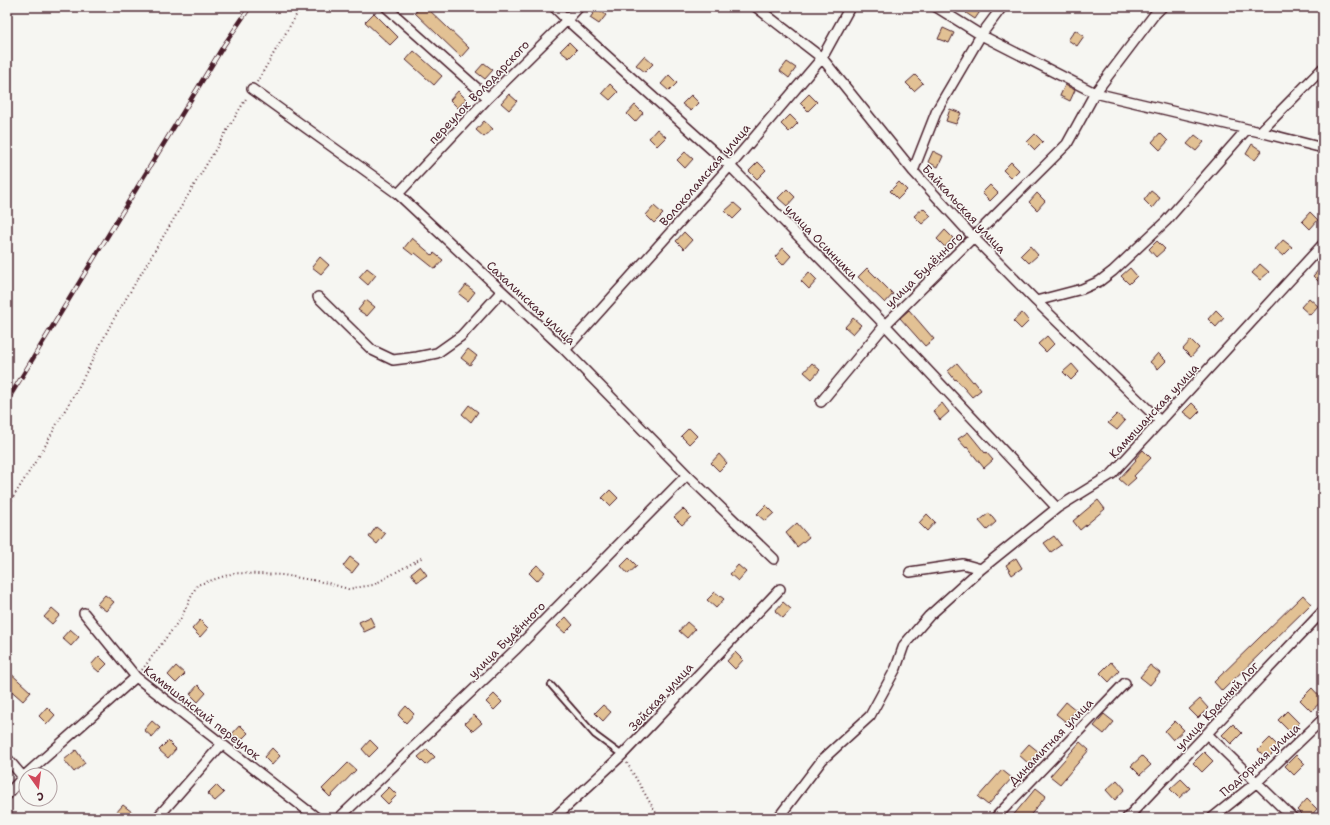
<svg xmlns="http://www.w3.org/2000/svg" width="1330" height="825" font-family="'Shantell Sans',sans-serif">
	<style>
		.building { fill: #e2c194; stroke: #4a1f2b }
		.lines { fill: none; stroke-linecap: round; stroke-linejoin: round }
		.service-casing { stroke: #4a1f2b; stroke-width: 8 }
		.minor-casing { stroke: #4a1f2b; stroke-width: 12 }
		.path { stroke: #4a1f2b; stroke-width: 2; stroke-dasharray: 1 3; stroke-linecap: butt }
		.service { stroke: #f6f6f2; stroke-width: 4.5 }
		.minor { stroke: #f6f6f2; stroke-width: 9 }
		.rail-casing { stroke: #4a1f2b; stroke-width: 4.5 }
		.rail { stroke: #f6f6f2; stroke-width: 3; stroke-dasharray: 9; stroke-linecap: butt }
		.labels { text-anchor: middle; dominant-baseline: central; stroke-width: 3; stroke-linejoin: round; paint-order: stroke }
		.street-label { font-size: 12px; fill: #4a1f2b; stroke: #f6f6f2 }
	</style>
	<rect width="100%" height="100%" fill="#f6f6f2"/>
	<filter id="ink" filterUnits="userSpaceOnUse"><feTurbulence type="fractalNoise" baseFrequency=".025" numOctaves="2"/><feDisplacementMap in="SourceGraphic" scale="8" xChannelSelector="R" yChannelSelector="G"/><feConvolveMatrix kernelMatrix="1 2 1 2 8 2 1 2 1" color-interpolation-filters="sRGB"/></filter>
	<g filter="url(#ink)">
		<!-- building -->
		<path class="building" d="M420 7H426L469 48 461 57 415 13Z
			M970 7H983L975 19 966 13Z
			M597 8 606 15 599 24 590 18Z
			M374 13 398 37 390 45 365 22Z
			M943 28 954 33 949 43 938 39Z
			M1075 30 1084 36 1077 46 1068 40Z
			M569 42 577 50 569 58 560 51Z
			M414 51 442 76 434 85 406 60Z
			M644 56 653 64 645 72 636 65Z
			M787 62 796 68 789 78 780 71Z
			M484 63 493 70 485 79 476 72Z
			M669 75 677 83 669 91 661 84Z
			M915 75 923 83 914 91 906 83Z
			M610 84 618 92 610 100 602 93Z
			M1065 85 1075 90 1070 101 1060 96Z
			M458 91 466 99 458 108 450 100Z
			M509 94 517 101 509 110 501 103Z
			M809 94 817 102 808 111 800 103Z
			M691 95 699 103 691 111 682 104Z
			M635 105 643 113 635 122 627 114Z
			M950 109 961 113 956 124 946 121Z
			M790 115 798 123 789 132 781 124Z
			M484 121 493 129 484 137 476 130Z
			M657 129 666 137 657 146 649 138Z
			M1160 133 1168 141 1160 150 1152 142Z
			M1035 134 1043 142 1035 150 1027 142Z
			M1195 135 1204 142 1196 151 1187 144Z
			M1252 144 1262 151 1255 160 1246 154Z
			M933 151 943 156 938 167 928 162Z
			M685 152 693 159 685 168 677 160Z
			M758 162 766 170 757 179 749 171Z
			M1011 162 1019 170 1011 178 1003 170Z
			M899 182 907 190 898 199 890 191Z
			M990 185 998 193 990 201 982 193Z
			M787 189 795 197 787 206 778 198Z
			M1151 191 1160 198 1152 208 1144 200Z
			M1037 193 1045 201 1037 210 1029 202Z
			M734 203 742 210 733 219 725 211Z
			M654 206 663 214 654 223 646 215Z
			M923 208 931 216 922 224 914 216Z
			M1310 212 1318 220 1310 229 1302 221Z
			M945 230 953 238 945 247 937 239Z
			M684 232 692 240 684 249 676 241Z
			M412 238 432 255 434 253 443 260 435 269 415 253 413 255 404 248Z
			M1283 240 1292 247 1283 256 1275 249Z
			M1157 241 1165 249 1156 257 1149 249Z
			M1030 246 1038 255 1029 263 1021 255Z
			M783 248 791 256 783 265 775 257Z
			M320 257 329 265 321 274 312 267Z
			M1260 264 1269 272 1260 280 1252 273Z
			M1323 265V286L1313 276Z
			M367 268 376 275 368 285 359 277Z
			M867 268 893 294 885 303 858 277Z
			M1130 268 1137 276 1129 284 1121 276Z
			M809 272 817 280 809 289 801 281Z
			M466 285 475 292 468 301 459 294Z
			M1309 298 1318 306 1310 315 1301 307Z
			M366 300 375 307 367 316 358 310Z
			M909 310 934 339 925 346 900 318Z
			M1216 310 1224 318 1216 327 1208 319Z
			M1022 313 1029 321 1021 329 1013 321Z
			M853 318 861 325 853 334 845 327Z
			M1047 336 1054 344 1046 352 1038 344Z
			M1191 340 1199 348 1191 357 1183 349Z
			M468 349 477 356 470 365 461 358Z
			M1158 353 1166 361 1158 369 1150 362Z
			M812 363 820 370 812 379 804 372Z
			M957 363 973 382 974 381 981 390 972 397 956 379 955 380 948 371Z
			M1072 364 1079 372 1071 380 1063 372Z
			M942 403 949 412 940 420 933 411Z
			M1192 403 1200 411 1192 419 1183 412Z
			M469 405 478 412 471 422 462 414Z
			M1117 414 1125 421 1117 430 1108 423Z
			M689 428 697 436 689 444 681 436Z
			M968 432 985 453 986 452 993 460 984 468 967 447 966 448 958 439Z
			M1143 450 1151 458 1134 476 1136 478 1127 486 1119 479 1136 460 1135 459Z
			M719 454 727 463 719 471 711 463Z
			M610 490 618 498 610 506 602 498Z
			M1098 500 1105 509 1080 530 1073 521Z
			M766 505 774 513 765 521 757 514Z
			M683 509 691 517 682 525 674 517Z
			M989 513 996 522 987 530 979 521Z
			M927 514 935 522 927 531 919 523Z
			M797 523 809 537 797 547 786 533Z
			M376 527 385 534 377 544 369 537Z
			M1054 536 1061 545 1051 552 1044 543Z
			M350 557 359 564 352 573 343 566Z
			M629 558 637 566 628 574 621 566Z
			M1016 558 1022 568 1012 575 1006 565Z
			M537 565 545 572 537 581 529 573Z
			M738 565 746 572 738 581 730 574Z
			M420 566 427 575 417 582 411 573Z
			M715 592 724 599 716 608 707 600Z
			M105 595 114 602 106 611 97 604Z
			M1303 595 1311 604 1222 691 1214 682Z
			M783 602 791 609 783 618 775 611Z
			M52 608 60 615 52 624 44 617Z
			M370 617 375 627 364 632 359 622Z
			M566 617 573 625 565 633 557 626Z
			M200 620 208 628 200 637 192 629Z
			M687 622 695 629 687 638 679 631Z
			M70 629 79 637 71 646 62 638Z
			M735 652 743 660 735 669 727 661Z
			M99 656 107 664 99 672 91 665Z
			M1111 662 1119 671 1109 682 1100 673Z
			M1150 665 1160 673 1150 685 1140 677Z
			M176 666 185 674 176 683 168 675Z
			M7 670 31 692 23 701 7 687Z
			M198 685 206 693 198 702 190 694Z
			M1312 688 1323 700 1311 711 1300 700Z
			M494 694 502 702 494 710 486 702Z
			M1200 699 1208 708 1198 718 1189 709Z
			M1066 702 1076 710 1066 722 1056 714Z
			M603 705 611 712 603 721 595 713Z
			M406 706 414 714 406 723 398 715Z
			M47 707 55 715 47 724 39 716Z
			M1287 711 1299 723 1290 732 1278 720Z
			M1104 714 1114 722 1104 734 1094 726Z
			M474 715 482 723 473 731 465 723Z
			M152 721 160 728 152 737 144 730Z
			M1175 721 1184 730 1173 740 1165 731Z
			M1233 724 1242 733 1231 744 1222 735Z
			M240 725 248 733 240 741 232 734Z
			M1270 738 1279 747 1267 759 1258 750Z
			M370 740 378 748 369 757 362 749Z
			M168 741 176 749 168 758 159 750Z
			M1080 742 1089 750 1060 784 1050 776Z
			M1029 744 1039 752 1029 764 1019 755Z
			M272 748 280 756 272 765 264 757Z
			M427 749 435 757 426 765 418 757Z
			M76 750 85 763 74 772 64 760Z
			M1204 752 1213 761 1202 772 1193 763Z
			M1296 755 1305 764 1294 775 1285 766Z
			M1142 756 1151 765 1140 775 1131 766Z
			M348 763 356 770 330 797 322 789Z
			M1002 770 1012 778 988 805 978 797Z
			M1181 779 1190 788 1179 798 1170 789Z
			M1117 780 1125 789 1115 800 1106 790Z
			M216 785 224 793 215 801 207 794Z
			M389 787 397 795 388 804 380 796Z
			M1036 788 1046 796 1028 818H1011Z
			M1307 799 1317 809 1309 818H1305L1297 810Z
			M123 805 132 812 126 818H120L115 814Z"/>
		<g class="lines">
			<!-- service casing -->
			<g class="service-casing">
				<path id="service" d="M551 685 595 735 622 755"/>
			</g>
			<!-- minor casing -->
			<g class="minor-casing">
				<path id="minor" d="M386 7 488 98
					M554 7 567 20 730 166 885 325 1057 508
					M756 7 822 58 913 171 974 238 1036 301 1161 422
					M936 7 981 35 1095 93 1260 132 1323 148
					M252 89 398 194 565 350 687 475 774 559
					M1260 132 1323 68
					M913 171 937 110 981 35 1002 7
					M398 194 488 98 567 20 579 7
					M318 297 372 350 393 360 417 357 437 353 461 336 501 292
					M1036 301 1082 289 1100 281 1113 271 1166 221 1247 129
					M565 350 730 166 822 58 850 7
					M821 402 885 325 1067 144 1095 93 1154 15 1162 7
					M910 572 963 564 981 569
					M84 613 136 677 317 818
					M1207 734 1293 818
					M7 758 23 777
					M7 795 23 777 136 677
					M157 818 222 744
					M339 818 515 650 687 475
					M554 818 622 755 780 589
					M778 818 822 760 870 716 896 668 904 645 929 616 981 569 1057 508 1112 474 1323 244
					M995 818 1125 683
					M1127 818 1323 611
					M1212 818 1257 782 1323 719"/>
			</g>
			<!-- path -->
			<path class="path" d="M257 82 301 7
				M7 507 44 448 58 422 78 388 112 322 247 97
				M142 670 181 618 197 585 234 573 283 575 328 583 348 589 373 585 423 557
				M627 763 659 818"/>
			<!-- service -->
			<use href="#service" class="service"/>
			<!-- minor -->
			<use href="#minor" class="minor"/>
			<!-- rail casing -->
			<g class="rail-casing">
				<path id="rail" d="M7 401 224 45 250 7"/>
			</g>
			<!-- rail -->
			<use href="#rail" class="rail"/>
		</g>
	</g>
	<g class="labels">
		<!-- street labels -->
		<g class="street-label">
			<text transform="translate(479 92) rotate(-46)">переулок Володарского</text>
			<text transform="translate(705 175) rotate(-49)">Волоколамская улица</text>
			<text transform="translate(964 209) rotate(47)">Байкальская улица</text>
			<text transform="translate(821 242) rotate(46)">улица Осинники</text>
			<text transform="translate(924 270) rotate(-44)">улица Будённого</text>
			<text transform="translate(531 303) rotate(43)">Сахалинская улица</text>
			<text transform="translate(1154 411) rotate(-47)">Камышанская улица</text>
			<text transform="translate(507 640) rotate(-45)">улица Будённого</text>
			<text transform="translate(661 697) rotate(-47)">Зейская улица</text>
			<text transform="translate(1217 706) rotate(-47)">улица Красный Лог</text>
			<text transform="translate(202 713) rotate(38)">Камышанский переулок</text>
			<text transform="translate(1051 742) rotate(-46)">Динамитная улица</text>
			<text transform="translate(1260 760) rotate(-42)">Подгорная улица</text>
		</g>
	</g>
	<!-- margin -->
	<rect width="1330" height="825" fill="none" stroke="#f6f6f2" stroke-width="24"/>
	<rect x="12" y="12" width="1306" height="801" fill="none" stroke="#4a1f2b" stroke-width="1.5" filter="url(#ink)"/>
	<!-- north arrow -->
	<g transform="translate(38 787) rotate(166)"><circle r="19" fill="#f6f6f2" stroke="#b1a0a2"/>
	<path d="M0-3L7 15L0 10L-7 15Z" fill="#d1495b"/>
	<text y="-6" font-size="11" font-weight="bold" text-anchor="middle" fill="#4a1f2b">С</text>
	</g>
</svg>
